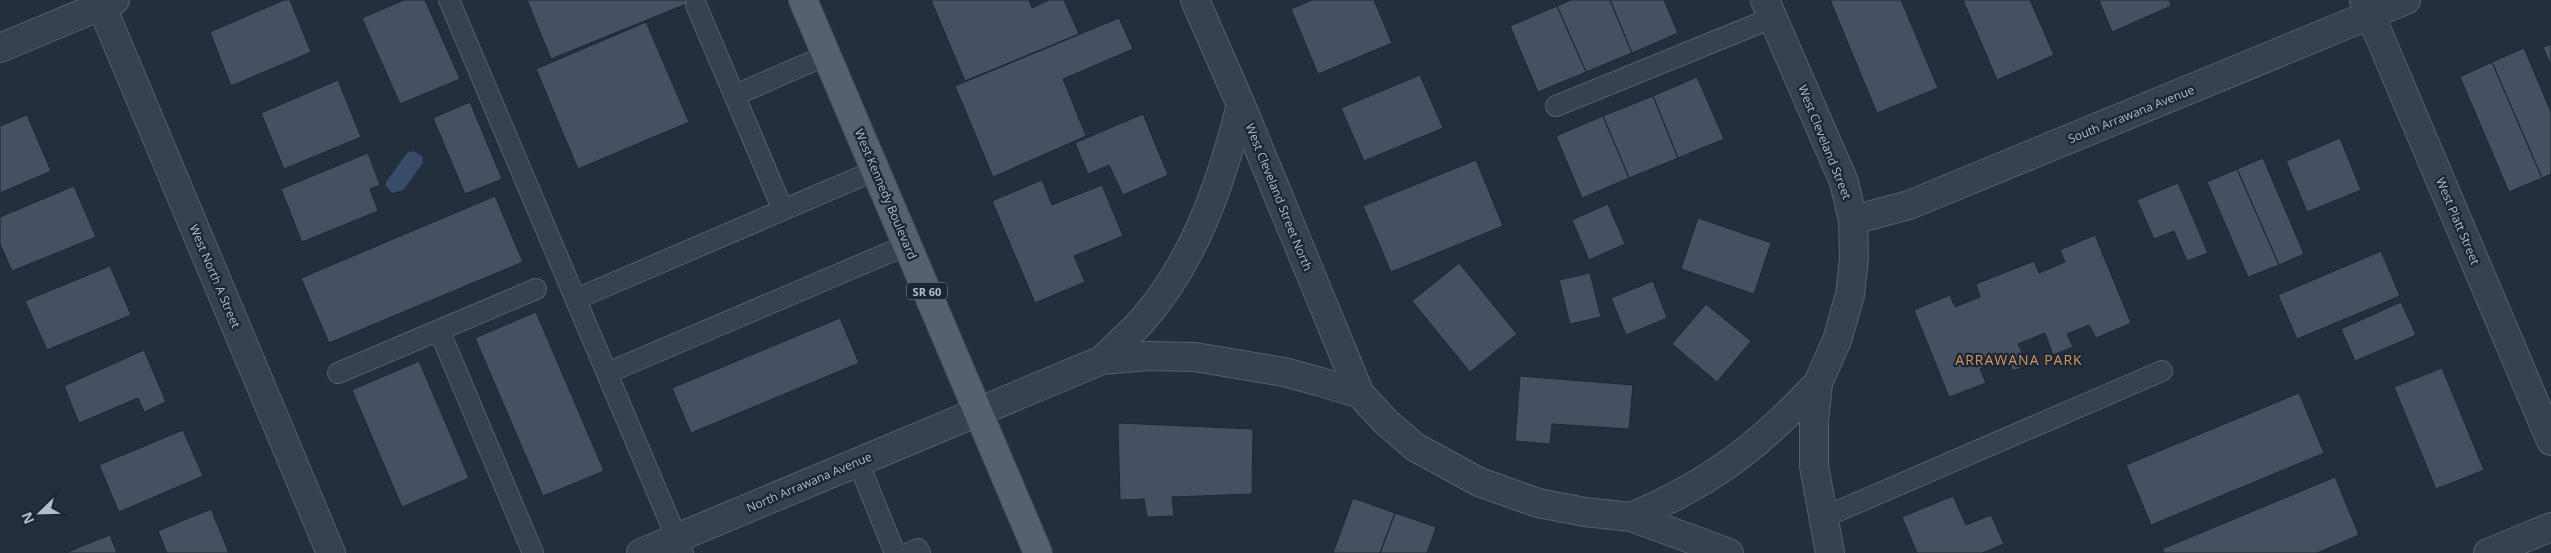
<svg xmlns="http://www.w3.org/2000/svg" width="2551" height="553" font-family="'Open Sans',sans-serif">
	<style>
		.water { fill: #394c67 }
		.building { fill: #455162; stroke: #1f2835 }
		.lines { fill: none; stroke-linecap: round; stroke-linejoin: round }
		.service-casing { stroke: #565f6c; stroke-width: 22 }
		.minor-casing { stroke: #565f6c; stroke-width: 30 }
		.primary-casing { stroke: #414a57; stroke-width: 30 }
		.service { stroke: #38414e; stroke-width: 20 }
		.minor { stroke: #38414e; stroke-width: 28 }
		.primary { stroke: #56606e; stroke-width: 28 }
		.labels { text-anchor: middle; dominant-baseline: central; stroke-width: 4.5; stroke-linejoin: round; paint-order: stroke }
		.shield { fill: #1d2633; stroke: #878f9c; stroke-width: 1 }
		.shield-label { font-size: 11px; font-weight: bold; fill: #b4bcc9 }
		.street-label { font-size: 12px; fill: #b4bcc9; stroke: #1d2633 }
		.neighbourhood-label { font-size: 14px; letter-spacing: 1px; fill: #d59563; stroke: #1d2633 }
	</style>
	<rect width="100%" height="100%" fill="#242f3e"/>
	<!-- water -->
	<path class="water" d="M413 151 422 156 423 163 403 190 392 193 386 186V182L407 153Z"/>
	<!-- building -->
	<path class="building" d="M284 0H290L311 52 231 86 210 32Z
		M404 0H425L460 79 400 104 362 18Z
		M527 0H696L551 59Z
		M931 0H1029L1032 8 1049 0H1064L1079 34 965 81Z
		M1312 0H1374L1392 43 1318 74 1291 9Z
		M1571 0H1610L1632 53 1586 72 1557 6Z
		M1610 0H1664L1678 33 1632 53Z
		M1830 0H1901L1938 88 1877 113Z
		M1963 0H2030L2054 55 1997 80Z
		M2099 0H2169L2171 6 2112 32Z
		M1557 6 1586 72 1538 92 1510 26Z
		M1119 18 1133 49 1063 79 1086 136 993 177 955 86Z
		M646 22 689 122 578 169 536 69Z
		M2551 44V66L2543 47Z
		M2524 48 2551 112V174L2542 178 2492 62Z
		M2492 62 2542 178 2509 192 2460 77Z
		M1420 75 1443 128 1364 161 1341 108Z
		M1697 77 1724 139 1678 158 1653 96Z
		M338 80 361 137 284 169 261 113Z
		M1653 96 1678 158 1629 178 1603 116Z
		M470 102 502 179 465 194 433 118Z
		M1143 114 1168 175 1123 195 1109 165 1088 174 1075 143Z
		M27 115 51 171 0 193V126Z
		M1603 116 1629 178 1582 198 1556 136Z
		M2340 138 2361 190 2307 212 2286 161Z
		M368 153 380 185 370 189 378 211 302 242 281 189Z
		M2263 158 2304 254 2279 265 2237 169Z
		M1476 160 1503 226 1391 272 1363 206Z
		M2237 169 2279 265 2248 277 2207 182Z
		M1042 180 1052 205 1102 185 1123 236 1074 256 1085 282 1035 303 992 201Z
		M2178 183 2208 253 2187 261 2174 231 2154 239 2137 200Z
		M74 186 96 237 12 271 0 244V217Z
		M495 196 523 262 329 343 301 278Z
		M1608 204 1625 244 1589 260 1572 220Z
		M1698 218 1771 243 1754 294 1681 269Z
		M2095 235 2131 323 2096 338 2089 325 2067 334 2073 347 2053 355 2045 333 2018 344 2028 365 2013 371 2007 357 1980 369 1986 383 1949 397 1914 310 1950 295 1955 307 1980 297 1976 284 2034 261 2039 273 2065 262 2060 250Z
		M2381 251 2400 296 2297 339 2278 295Z
		M1459 263 1517 334 1470 372 1412 301Z
		M110 266 131 315 47 350 25 301Z
		M1590 273 1601 317 1570 324 1559 280Z
		M1653 281 1667 318 1626 335 1611 298Z
		M2401 302 2416 335 2355 361 2341 329Z
		M1706 304 1751 341 1717 382 1672 344Z
		M536 312 604 471 543 496 475 338Z
		M840 318 859 363 691 433 672 388Z
		M144 350 166 402 144 412 138 398 79 423 64 386Z
		M419 361 469 478 402 507 352 390Z
		M2442 368 2484 470 2436 489 2394 387Z
		M1520 376 1633 385 1629 429 1552 424 1550 444 1515 441Z
		M2299 393 2324 453 2151 525 2126 465Z
		M1118 423 1253 429 1252 494 1172 497 1174 516 1147 517 1144 499 1120 500Z
		M183 430 203 476 119 512 99 465Z
		M2335 477 2359 535 2317 553H2164L2162 549Z
		M1953 496 1966 525 1991 515 2004 544 1982 553H1917L1902 517Z
		M1353 498 1395 513 1380 553H1333Z
		M211 509 229 553H167L158 531Z
		M1395 513 1436 527 1427 553H1380Z
		M110 535 117 553H66L82 546Z"/>
	<g class="lines">
		<!-- service casing -->
		<g class="service-casing">
			<path id="service" d="M449 0 683 553
				M696 5 783 210
				M735 95 827 55
				M1556 106 1772 18
				M576 299 876 170
				M439 330 533 553
				M338 373 536 289
				M607 373 907 245
				M858 462 895 553
				M1822 518 2162 371
				M909 553 918 549 920 553"/>
		</g>
		<!-- minor casing -->
		<g class="minor-casing">
			<path id="minor" d="M99 0 331 553
				M1195 0 1241 105 1360 394
				M1765 0 1844 182 1853 220 1854 259 1850 295 1837 340 1818 383 1814 422V466L1830 553
				M2364 0 2551 441
				M0 48 115 0
				M1853 220 1909 205 2406 0
				M1102 360C1115 347 1129 335 1141 322 1195 261 1221 183 1241 105
				M1631 517C1711 483 1759 446 1818 383
				M641 553 1102 360 1148 356 1195 357 1284 372 1321 382 1360 394 1386 422 1415 447 1479 482 1538 503 1585 512 1631 517 1729 553
				M2488 553 2551 527"/>
		</g>
		<!-- primary casing -->
		<g class="primary-casing">
			<path id="primary" d="M803 0 1038 553"/>
		</g>
		<!-- service -->
		<use href="#service" class="service"/>
		<!-- minor -->
		<use href="#minor" class="minor"/>
		<!-- primary -->
		<use href="#primary" class="primary"/>
	</g>
	<g class="labels">
		<!-- shield labels -->
		<rect class="shield" x="907" y="282.5" width="40" height="17" rx="4"/>
		<g class="shield-label">
			<text x="927" y="291">SR 60</text>
		</g>
		<!-- street labels -->
		<g class="street-label">
			<text transform="translate(2131 114) rotate(-22)">South Arrawana Avenue</text>
			<text transform="translate(1825 142) rotate(68)">West Cleveland Street</text>
			<text transform="translate(886 194) rotate(67)">West Kennedy Boulevard</text>
			<text transform="translate(1279 197) rotate(68)">West Cleveland Street North</text>
			<text transform="translate(2458 221) rotate(67)">West Platt Street</text>
			<text transform="translate(215 276) rotate(67)">West North A Street</text>
			<text transform="translate(809 482) rotate(-23)">North Arrawana Avenue</text>
		</g>
		<!-- neighbourhood labels -->
		<g class="neighbourhood-label">
			<text x="2019" y="359">ARRAWANA PARK</text>
		</g>
	</g>
	<!-- north arrow -->
	<g transform="translate(40 513) rotate(247)" stroke="#1d2633" stroke-width="4" paint-order="stroke">
	<path d="M0-4L9 19L0 12L-9 19Z" fill="#b4bcc9"/>
	<text y="-8" font-size="14" font-weight="bold" text-anchor="middle" fill="#b4bcc9">N</text>
	</g>
</svg>
